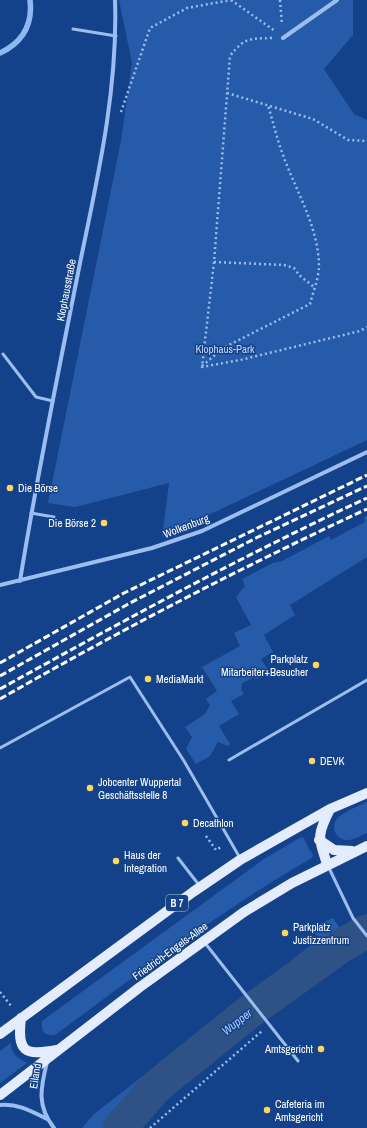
<svg xmlns="http://www.w3.org/2000/svg" width="367" height="1128" font-family="'Archivo Narrow',sans-serif">
	<style>
		.green { fill: #265ba9 }
		.lines { fill: none; stroke-linecap: round; stroke-linejoin: round }
		.stream { stroke: #8db8f3; stroke-width: 5.5 }
		.river { stroke: #2e5186; stroke-width: 34 }
		.path { stroke: #9bbdf0; stroke-width: 2.5; stroke-dasharray: 2 3; stroke-linecap: butt }
		.service { stroke: #9bbdf0; stroke-width: 3 }
		.minor { stroke: #9bbdf0; stroke-width: 4 }
		.primary { stroke: #e4edff; stroke-width: 10 }
		.rail { stroke: #fff; stroke-width: 3; stroke-dasharray: 7 3; stroke-linecap: butt }
		.poi-dot { fill: #ffd75a; stroke: #14428a; stroke-width: 1.5 }
		.labels { text-anchor: middle; dominant-baseline: central; stroke-width: 3; stroke-linejoin: round; paint-order: stroke }
		.shield { fill: #14428a; stroke: #b8c6dc; stroke-width: 1 }
		.shield-label { font-size: 10px; font-weight: bold; fill: #fff }
		.street-label { font-size: 11px; fill: #fff; stroke: #14428a }
		.park-label { font-size: 11px; fill: #c1d9fb; stroke: #14428a }
		.poi-label { font-size: 11px; fill: #fff; stroke: #14428a; text-anchor: start }
		.water-label { font-size: 12px; font-style: italic; fill: #a7c8f7; stroke: #14428a }
	</style>
	<rect width="100%" height="100%" fill="#14428a"/>
	<!-- green -->
	<path class="green" d="M119 0H353V35L324 69 354 114 367 120V440L162 537 169 483 75 507 48 503 121 141 132 63Z
		M367 516V557L290 605 295 615 264 635 273 652 261 659 269 671 257 679 253 678 242 683 241 689 244 694 231 701 239 714 219 726 230 744 228 746 218 742 210 756 196 764 186 749 192 737 185 727 205 714 210 705 206 699 217 691 202 667 240 646 234 633 251 625 236 597 245 586 242 579 273 563 282 561 329 536 331 540 365 522 364 517Z
		M367 802V833C362 835 355 839 349 840 338 841 329 829 337 819 344 811 357 807 367 802Z
		M301 837 304 838 309 849 313 854 312 858C221 910 139 973 55 1035 44 1036 41 1031 42 1021L264 859Z
		M333 918 356 953 179 1084 141 1128H82L94 1114 319 939 311 927Z
		M11 1043C11 1054 17 1058 27 1063L0 1083V1051Z"/>
	<g class="lines">
		<!-- stream -->
		<path class="stream" d="M0 53C23 42 33 25 30 0"/>
		<!-- river -->
		<path class="river" d="M120 1128 157 1086 249 1012 341 946 367 931"/>
		<!-- path -->
		<path class="path" d="M231 0 275 31
			M280 0 282 25
			M272 38C249 39 245 37 230 56L214 262 202 367 240 360 360 331 367 327
			M227 93 313 119 348 140 367 141
			M121 112 150 28 187 8 231 0
			M214 262 284 265 294 268 299 275 314 287
			M202 366 223 348 310 304C313 292 319 278 319 265 318 226 296 191 283 155 277 139 273 122 268 105
			M206 836 216 850 221 847
			M0 992 12 1007
			M150 1128 262 1031"/>
		<!-- service -->
		<path class="service" d="M73 29 116 36
			M3 354 36 397 53 401
			M31 513 54 517
			M0 748 130 677 184 761 240 858
			M229 760 367 680
			M178 858 199 885
			M329 868 353 918 367 936
			M205 943 298 1061"/>
		<!-- minor -->
		<path class="minor" d="M283 38 337 0
			M20 581C37 475 59 369 80 263 98 176 118 89 115 0
			M0 585 152 548 202 531 367 452
			M47 1062C41 1087 36 1105 54 1128
			M0 1105C17 1103 31 1111 47 1119"/>
		<!-- primary -->
		<path class="primary" d="M319 840 334 850 352 851
			M327 864C318 836 317 835 330 809
			M21 1018C17 1052 24 1056 57 1050
			M0 1034 193 892 240 860 330 809 367 793
			M0 1095 140 987 244 912 292 883 367 846"/>
		<!-- rail -->
		<path class="rail" d="M0 663 124 593 367 475
			M0 676 130 603 258 537 367 486
			M0 689C121 622 242 556 367 498
			M0 699C119 631 242 567 367 509"/>
	</g>
	<!-- markers -->
	<g class="poi-dot">
		<circle cx="10" cy="488" r="4"/>
		<circle cx="104" cy="523" r="4"/>
		<circle cx="316" cy="665" r="4"/>
		<circle cx="148" cy="679" r="4"/>
		<circle cx="312" cy="761" r="4"/>
		<circle cx="90" cy="788" r="4"/>
		<circle cx="185" cy="823" r="4"/>
		<circle cx="116" cy="861" r="4"/>
		<circle cx="285" cy="933" r="4"/>
		<circle cx="321" cy="1049" r="4"/>
		<circle cx="267" cy="1110" r="4"/>
	</g>
	<g class="labels">
		<!-- shield labels -->
		<rect class="shield" x="166" y="895" width="22" height="16" rx="3"/>
		<g class="shield-label">
			<text x="177" y="903">B 7</text>
		</g>
		<!-- street labels -->
		<g class="street-label">
			<text transform="translate(66 290) rotate(-79)">Klophausstraße</text>
			<text transform="translate(186 526) rotate(-21)">Wolkenburg</text>
			<text transform="translate(170 951) rotate(-36)">Friedrich-Engels-Allee</text>
			<text transform="translate(35 1076) rotate(-81)">Eiland</text>
		</g>
		<!-- park labels -->
		<g class="park-label">
			<text x="225" y="349">Klophaus-Park</text>
		</g>
		<!-- poi labels -->
		<g class="poi-label">
			<text x="18" y="488">Die Börse</text>
			<text x="96" y="523" text-anchor="end">Die Börse 2</text>
			<text x="308" y="659" text-anchor="end">Parkplatz<tspan x="308" dy="13">Mitarbeiter+Besucher</tspan></text>
			<text x="156" y="679">MediaMarkt</text>
			<text x="320" y="761">DEVK</text>
			<text x="98" y="782">Jobcenter Wuppertal<tspan x="98" dy="13">Geschäftsstelle 8</tspan></text>
			<text x="193" y="823">Decathlon</text>
			<text x="124" y="855">Haus der<tspan x="124" dy="13">Integration</tspan></text>
			<text x="293" y="927">Parkplatz<tspan x="293" dy="13">Justizzentrum</tspan></text>
			<text x="313" y="1049" text-anchor="end">Amtsgericht</text>
			<text x="275" y="1104">Cafeteria im<tspan x="275" dy="13">Amtsgericht</tspan></text>
		</g>
		<!-- water labels -->
		<g class="water-label">
			<text transform="translate(237 1022) rotate(-38)">Wupper</text>
		</g>
	</g>
</svg>
